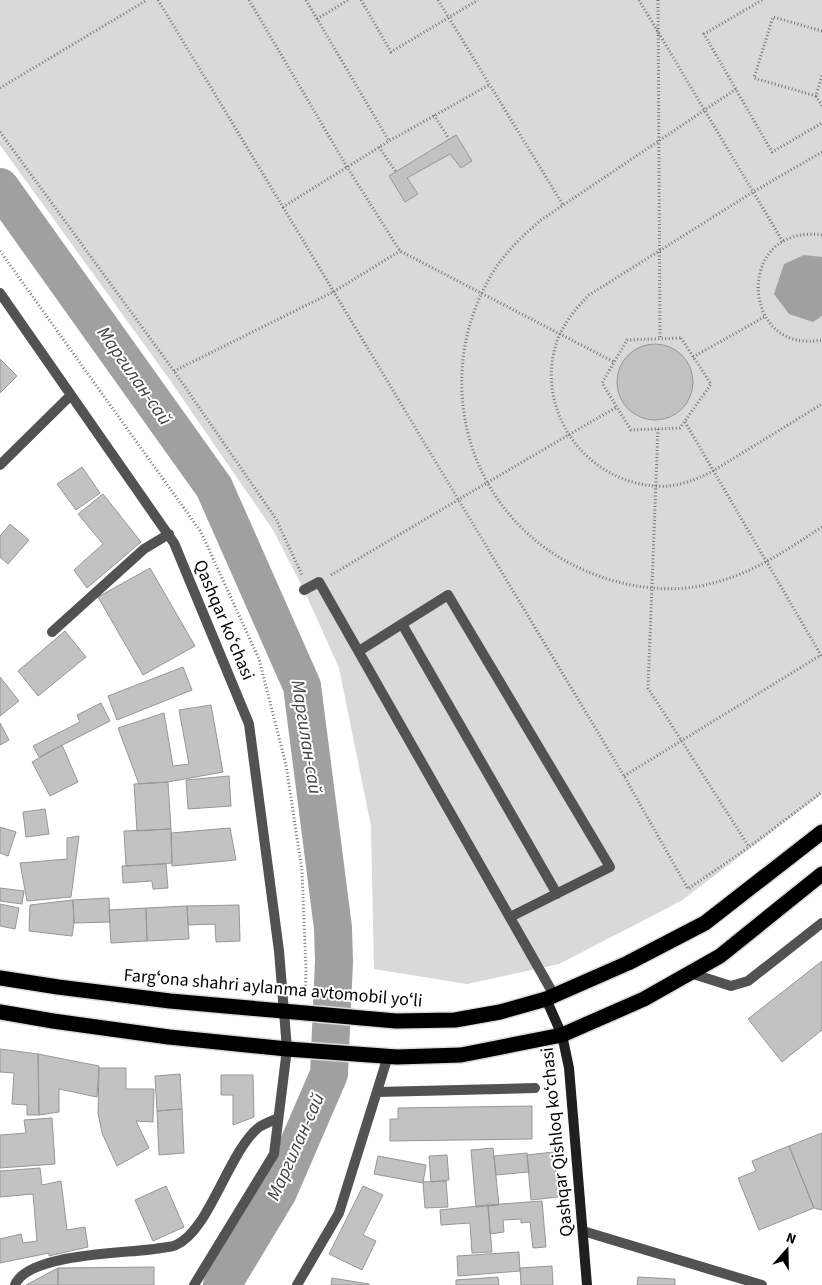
<svg xmlns="http://www.w3.org/2000/svg" width="822" height="1285" font-family="'Source Sans 3',sans-serif">
	<style>
		.green { fill: #d9d9d9 }
		.water { fill: #a0a0a0 }
		.lines { fill: none; stroke-linecap: round; stroke-linejoin: round }
		.river { stroke: #a0a0a0; stroke-width: 38 }
		.building { fill: #c2c2c2; stroke: #969696 }
		.highway-casing { stroke: #dbdbdb; stroke-width: 18 }
		.path { stroke: #747474; stroke-width: 3; stroke-dasharray: 1 2.5; stroke-linecap: butt }
		.lane { stroke: #525252; stroke-width: 10 }
		.street { stroke: #525252; stroke-width: 10 }
		.secondary { stroke: #1f1f1f; stroke-width: 10 }
		.highway { stroke: #000; stroke-width: 15 }
		.labels { text-anchor: middle; dominant-baseline: central; stroke-width: 4; stroke-linejoin: round; paint-order: stroke }
		.street-label { font-size: 18px; fill: #000; stroke: #fff }
		.water-label { font-size: 19px; font-style: italic; fill: #414141; stroke: #fff }
	</style>
	<rect width="100%" height="100%" fill="#fff"/>
	<!-- green -->
	<path class="green" d="M0 0H822V794L681 901 559 964 467 984 374 969 371 826 339 668 304 590 273 530 167 376 0 145Z"/>
	<!-- water -->
	<path class="water" d="M804 255 822 257V316L813 322 789 314 774 294 784 264Z"/>
	<g class="lines">
		<!-- river -->
		<path class="river" d="M0 187 214 487 302 686 333 928 334 961 329 1074 278 1192 222 1285"/>
	</g>
	<!-- building -->
	<path class="building" d="M456 135 472 161 461 168 450 154 407 178 418 194 405 202 389 176Z
		M617 382a38 38 0 1 1 76 0a38 38 0 1 1-76 0Z
		M0 359 17 376 0 393Z
		M82 467 100 493 76 510 57 484Z
		M103 494 141 542 87 588 74 570 103 544 78 514Z
		M10 524 29 540 8 564 0 557V536Z
		M150 568 195 646 143 675 98 597Z
		M65 631 86 657 38 696 18 671Z
		M183 667 192 690 117 720 108 696Z
		M0 677 19 701 0 716Z
		M101 703 110 721 39 757 33 746 80 722 77 715Z
		M211 705 223 772 168 782 139 784 118 728 164 713 173 766 189 764 179 710Z
		M0 723 9 740 0 745Z
		M62 745 78 782 50 796 32 762Z
		M229 776 231 806 188 809 186 780Z
		M168 782 171 829 137 831 134 784Z
		M45 809 49 834 26 837 23 812Z
		M0 827 16 832 8 856 0 853Z
		M230 828 236 860 172 866 171 833Z
		M171 829 172 863 126 866 124 831Z
		M79 836 71 897 27 901 20 863 67 859V838Z
		M166 864 168 888 153 889 152 881 123 883 122 866Z
		M0 888 24 891 22 904 0 901Z
		M109 898 110 922 74 923 73 900Z
		M73 900 74 923 72 936 29 931 30 905Z
		M0 904 19 908 15 929 0 926Z
		M239 905 240 941 216 942 215 924 188 925 187 906Z
		M187 906 189 939 147 941 146 908Z
		M146 908 147 941 111 943 109 910Z
		M822 961V1030L782 1062 748 1019Z
		M0 1049 38 1054 39 1115H27V1105L12 1104 14 1073 0 1072Z
		M38 1054 99 1066 97 1097 59 1089V1112L39 1115Z
		M99 1068H126V1089H154L153 1122 136 1121 149 1148 117 1166 102 1133 98 1113Z
		M180 1074 182 1109 157 1111 155 1076Z
		M221 1075H253L254 1117 233 1125V1095H221Z
		M532 1106V1139L390 1141V1119H398V1108Z
		M182 1109 184 1153 159 1155 157 1111Z
		M52 1118 55 1164 0 1168V1135L26 1133 24 1120Z
		M822 1133V1210L814 1208 789 1146Z
		M789 1146 814 1208 759 1230 738 1178 756 1171 752 1161Z
		M493 1148 499 1205 476 1207 471 1150Z
		M554 1152 558 1197 531 1200 527 1155Z
		M527 1153 529 1172 496 1175 494 1156Z
		M447 1155 449 1180 431 1182 429 1156Z
		M378 1156 426 1165 423 1183 374 1174Z
		M40 1168 42 1185 61 1181 67 1230 85 1227 88 1247 49 1256V1253L0 1263V1239L21 1234 23 1243 37 1241 33 1194 0 1197V1171Z
		M446 1181 448 1207 425 1208 423 1182Z
		M166 1186 184 1227 153 1241 135 1200Z
		M363 1186 383 1195 363 1235 376 1241 362 1270 329 1254Z
		M542 1201 546 1247 533 1248 530 1222 521 1223V1219L503 1220 504 1232 490 1234 488 1205Z
		M488 1205 492 1252 472 1253 470 1223 441 1225 440 1210Z
		M519 1252 520 1271 458 1276 457 1256Z
		M552 1266 553 1285H521L520 1268Z
		M154 1267V1285H58V1268Z
		M58 1268V1285H26Z
		M498 1277 499 1285H456V1280Z
		M638 1277 675 1279V1285H637Z
		M332 1278 369 1284V1285H331Z"/>
	<g class="lines">
		<!-- highway casing -->
		<g class="highway-casing">
			<path id="highway" d="M0 978 58 987 170 1001 396 1021 455 1020 500 1012 546 999 628 963 705 923 822 832
				M0 1012 53 1021 169 1037 287 1049 397 1057 461 1055 562 1035 644 999 720 956 822 874"/>
		</g>
		<!-- path -->
		<path class="path" d="M158 0 283 207 389 141 489 85
			M249 0 347 167 400 251 614 362
			M306 0 389 141
			M361 0 391 52 478 0
			M438 0 563 205
			M639 0 783 242
			M658 0 660 339
			M762 0 704 34 772 152 822 123
			M317 19 348 0
			M822 31 773 17 754 78 816 96 822 75
			M0 88 147 0
			M736 89 541 220C521 237 502 255 489 279 429 386 471 522 586 571 621 586 662 593 700 586 750 576 780 554 822 527
			M816 96 822 106
			M434 115 449 139
			M0 132 174 371 276 519 302 575
			M379 147 396 172
			M822 152 753 192 589 295C576 308 564 323 557 341 534 409 584 481 655 486 675 488 696 480 713 471L822 404
			M283 207 624 776 688 889 749 847 822 792
			M822 235C734 223 740 356 822 340
			M0 251 201 532 259 659 286 765 302 871 306 970 305 996
			M681 338 711 384 680 428 631 430 602 383 627 340Z
			M693 357 766 316
			M174 371 333 292 400 251
			M685 422 822 657
			M658 429 648 688 749 847
			M331 575C426 519 521 462 617 407
			M624 776 821 655"/>
		<!-- lane -->
		<path class="lane" d="M304 590 319 582 554 995
			M402 624 557 894
			M359 651 448 595 610 867 510 917
			M690 973 731 986 748 981 822 923
			M377 1092 535 1088
			M583 1231 762 1285
			M15 1285C28 1252 129 1254 161 1248 166 1247 172 1247 176 1245 209 1231 228 1153 258 1128 263 1124 272 1121 278 1118
			M297 1285 339 1213 388 1056"/>
		<!-- street -->
		<path class="street" d="M0 293 174 543 249 724 279 951 287 1049 274 1154 194 1285
			M0 465 71 395
			M52 632 144 549 169 534"/>
		<!-- secondary -->
		<path class="secondary" d="M546 999 562 1035 569 1068 587 1285"/>
		<!-- highway -->
		<use href="#highway" class="highway"/>
	</g>
	<g class="labels">
		<!-- street labels -->
		<g class="street-label">
			<text transform="translate(224 620) rotate(67)">Qashqar koʻchasi</text>
			<text transform="translate(273 988) rotate(5)">Fargʻona shahri aylanma avtomobil yoʻli</text>
			<text transform="translate(557 1142) rotate(-96)">Qashqar Qishloq koʻchasi</text>
		</g>
		<!-- water labels -->
		<g class="water-label">
			<text transform="translate(134 376) rotate(55)">Маргилан-сай</text>
			<text transform="translate(306 737) rotate(81)">Маргилан-сай</text>
			<text transform="translate(296 1147) rotate(-66)">Маргилан-сай</text>
		</g>
	</g>
	<!-- north arrow -->
	<g transform="translate(787 1250) rotate(20)" stroke="#ffffff" stroke-width="4" paint-order="stroke">
	<path d="M0-4L9 19L0 12L-9 19Z" fill="#000000"/>
	<text y="-8" font-size="14" font-weight="bold" text-anchor="middle" fill="#000000">N</text>
	</g>
</svg>
